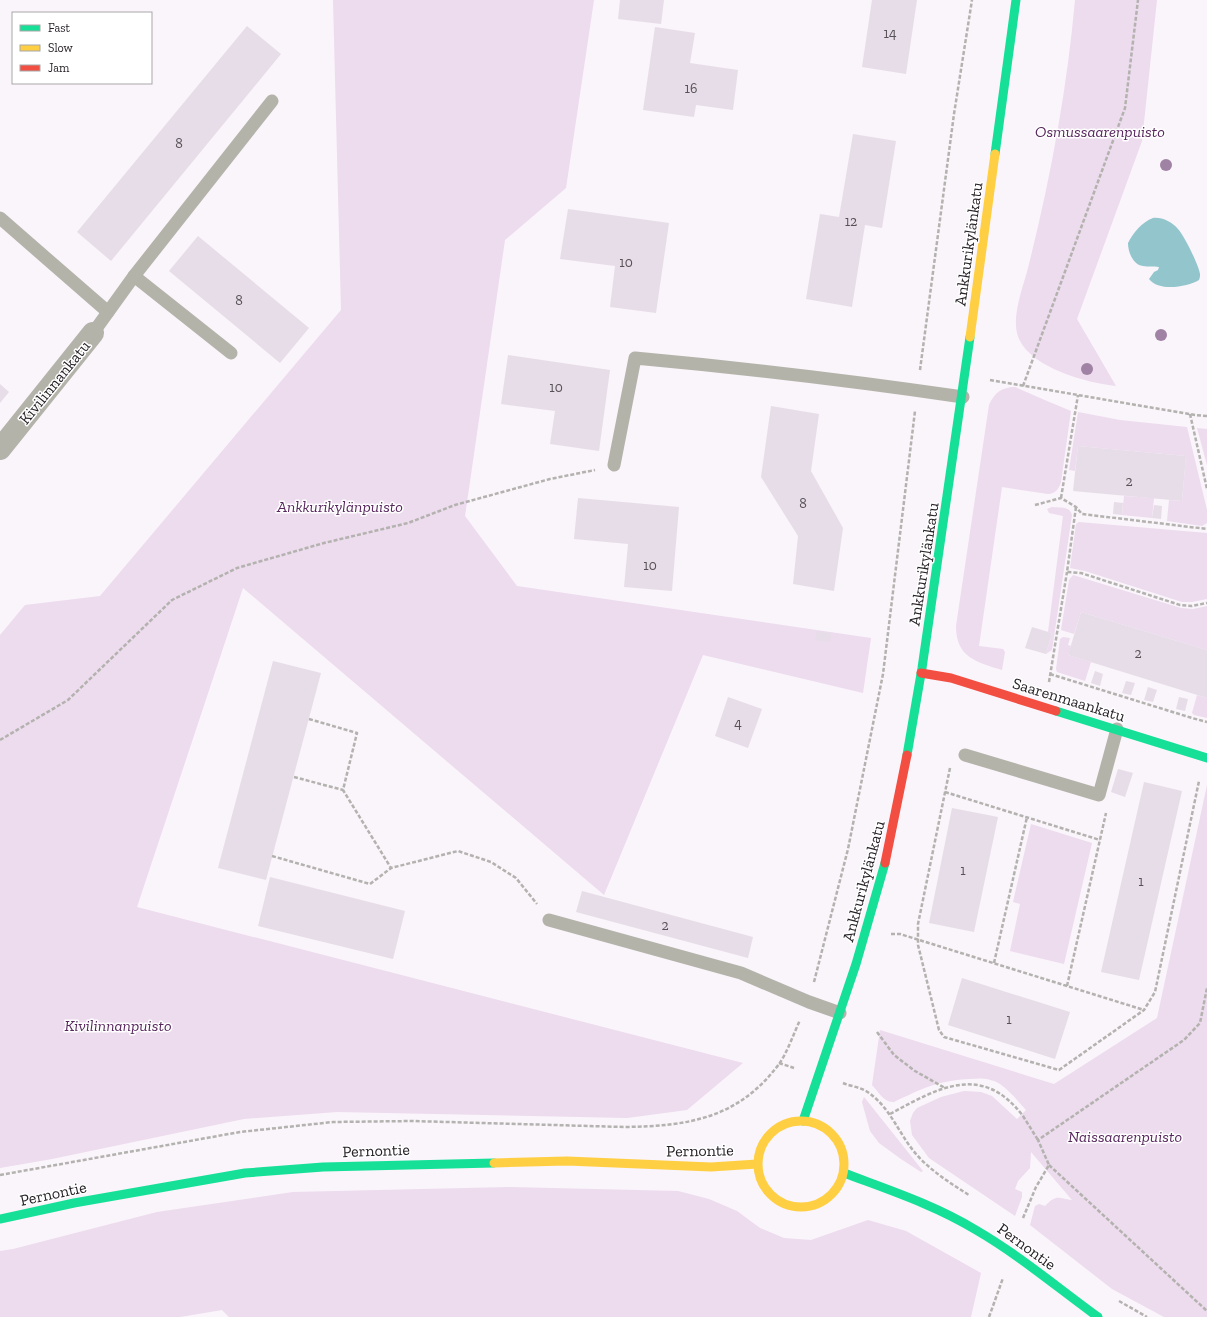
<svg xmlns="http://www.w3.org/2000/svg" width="1207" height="1317" font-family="'Zilla Slab',serif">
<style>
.green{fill:#eddbee}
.water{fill:#92c6cc}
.building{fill:#e7dde8}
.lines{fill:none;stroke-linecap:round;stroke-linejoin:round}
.path{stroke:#b3b2ae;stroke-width:2.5;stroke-dasharray:4 2;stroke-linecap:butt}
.lane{stroke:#b3b3a9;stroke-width:13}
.street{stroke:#b3b3a9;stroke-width:22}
.fast{stroke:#16e098;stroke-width:9}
.slow{stroke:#ffcf43;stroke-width:9}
.jam{stroke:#f24e42;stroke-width:9}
.tree{fill:#a083a4}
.labels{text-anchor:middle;stroke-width:3;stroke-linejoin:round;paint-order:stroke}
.number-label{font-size:14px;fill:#575157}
.park-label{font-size:16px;font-style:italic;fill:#57265d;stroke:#fff}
.street-label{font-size:16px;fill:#272227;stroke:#fff}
</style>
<rect width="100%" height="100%" fill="#faf4fb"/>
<g class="green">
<polygon points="333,0 594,0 566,188 505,240 465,516 517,586 871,638 863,693 703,655 604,895 243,588 137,907 743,1063 687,1110 627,1118 337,1112 244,1119 52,1159 0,1168 0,635 25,605 100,596 341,310"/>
<path d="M1075 0H1157L1142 141 1077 319 1116 386C1087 383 1032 368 1019 339 1010 319 1023 288 1028 268 1050 181 1067 90 1075 0Z"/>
<path d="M1015 387 1047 401 1071 411 1061 482C1059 489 1055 494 1048 494L1002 487 979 646 1003 649 1005 652 1002 670C977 662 956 658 956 626L989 405C994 393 1002 387 1015 387Z"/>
<polygon points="1078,412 1120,420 1187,427 1207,510 1207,523 1202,526 1167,521 1169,500 1182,501 1186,456 1078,446 1075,471 1069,470"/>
<polygon points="1197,428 1207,429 1207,465"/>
<polygon points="1124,496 1154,498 1152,518 1122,515"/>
<path d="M1052 507C1060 508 1070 506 1072 515L1052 650 1046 654 1052 633 1048 632 1063 516 1049 513 1047 509Z"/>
<polygon points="1079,522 1207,533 1207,599 1192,602 1182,602 1085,571 1070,568 1076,524"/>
<polygon points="1073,575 1181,608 1193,609 1207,606 1207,650 1081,612 1074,634 1061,630 1069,580"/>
<polygon points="1063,637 1070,638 1068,645 1071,646 1068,655 1091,662 1085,681 1057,672 1056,669 1060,639"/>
<polygon points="1197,695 1207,698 1207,718 1194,715 1192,713"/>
<path d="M1207 785V1317H1164L1112 1289 1030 1225 1035 1206 1039 1204 1045 1206C1057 1194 1057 1198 1072 1200L1031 1152 1030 1168 1018 1181 1015 1189 1022 1192V1197L1015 1216 929 1158 912 1135 910 1121 913 1113 917 1108 941 1097 964 1091 981 1092 992 1096 1017 1119 1026 1110C1018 1101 1010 1091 1000 1084 990 1078 981 1078 970 1079 939 1080 921 1089 894 1102 884 1103 878 1091 872 1085L880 1030 1054 1084 1157 1018Z"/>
<polygon points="1031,824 1092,843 1064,964 1010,951 1020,904 1013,902"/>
<polygon points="864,1097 923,1171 921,1172 901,1159 879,1143 870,1131 862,1102"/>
<polygon points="509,1187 678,1191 709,1199 737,1211 760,1228 784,1238 811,1240 868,1220 906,1231 981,1273 971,1317 229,1317 222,1310 180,1317 0,1317 0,1251 13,1249 157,1212 293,1192"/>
</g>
<path class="water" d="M1153 218C1162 217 1172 222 1178 229 1184 235 1199 266 1200 274 1200 277 1200 277 1199 280 1187 287 1159 292 1149 279L1154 272 1158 270 1159 267C1153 266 1148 267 1143 266 1133 265 1128 252 1128 243 1133 233 1142 222 1153 218Z"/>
<g class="building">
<polygon points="620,0 664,0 661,24 618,19"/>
<polygon points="872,0 917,0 906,74 862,67"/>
<polygon points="247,26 281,54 111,261 77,232"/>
<polygon points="655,27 695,33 690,63 738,70 733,110 696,105 694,117 643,110"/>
<polygon points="853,134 896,141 882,228 865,225 852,307 806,299 820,214 839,217"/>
<polygon points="568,209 669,223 656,313 610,307 615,266 560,259"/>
<polygon points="198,236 309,328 280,363 169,271"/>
<polygon points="508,355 610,370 599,451 550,444 555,411 501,404"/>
<polygon points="0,384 9,392 0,403"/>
<polygon points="771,406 819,414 811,471 843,528 834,591 793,584 798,536 761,477"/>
<polygon points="1078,446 1186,456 1182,501 1073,491"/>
<polygon points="578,498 679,507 672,591 624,587 628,544 574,539"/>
<polygon points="1114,502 1123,503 1122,515 1113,514"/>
<polygon points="1154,505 1162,506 1161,519 1152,518"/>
<polygon points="1081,612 1207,650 1207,698 1068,655"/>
<polygon points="1032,627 1052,633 1046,654 1025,648"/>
<polygon points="817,631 831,633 830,642 815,640"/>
<polygon points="273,661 321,673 266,880 218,868"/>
<polygon points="1095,671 1103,674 1100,686 1091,683"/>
<polygon points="1126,681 1135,683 1131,695 1122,693"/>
<polygon points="1148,687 1157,690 1153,702 1144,700"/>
<polygon points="728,697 762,709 748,748 715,736"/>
<polygon points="1179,697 1188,699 1185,711 1176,709"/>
<polygon points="1118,769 1133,773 1125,797 1111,792"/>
<polygon points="1144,782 1182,791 1139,980 1101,972"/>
<polygon points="952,808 998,817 974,932 929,923"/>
<polygon points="270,877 405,911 393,959 258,926"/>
<polygon points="582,891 753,937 748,958 576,912"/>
<polygon points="962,978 1070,1012 1055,1059 948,1025"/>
</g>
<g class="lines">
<g class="path">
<polyline points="920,370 954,114 972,0"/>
<polyline points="990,380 1195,415 1207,416"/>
<polyline points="1023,386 1125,108 1138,0"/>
<polyline points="1190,414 1207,489"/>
<polyline points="1061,498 1078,395"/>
<polyline points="1035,505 1061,498 1076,507 1082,514 1207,529"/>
<polyline points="1076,507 1067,572 1081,573 1180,605 1192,606 1207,603"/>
<polyline points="1050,674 1192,718 1207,722"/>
<polyline points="1049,682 1067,572"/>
<polyline points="309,719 357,733 343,790 391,868 458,851 491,862 516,878 537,904"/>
<polyline points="0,740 68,700 172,600 237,568 324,543 408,523 455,505 550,479 595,470"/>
<polyline points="950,768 918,924 918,945 939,1030 944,1037 1059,1070 1144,1010 1155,992 1199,781"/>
<polyline points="294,777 343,790"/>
<polyline points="945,792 1100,840"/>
<polyline points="272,856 370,884 391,868"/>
<polyline points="891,934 900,934 1144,1010"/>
<polyline points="994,963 1027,817"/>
<polyline points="814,982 848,849 883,674 915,411"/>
<polyline points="1067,986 1106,813"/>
<polyline points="877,1032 894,1055 915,1071 945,1088"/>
<polyline points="779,1063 794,1068"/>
<path d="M843 1083C850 1086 859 1087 866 1091 890 1106 898 1133 916 1154 931 1171 950 1183 969 1195"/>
<path d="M890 1114C938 1088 982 1062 1023 1116 1028 1124 1033 1132 1038 1140"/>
<polyline points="1049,1165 1207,1311"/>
<path d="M0 1175 240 1132 333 1122 412 1121 624 1127C688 1126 738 1119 779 1064 787 1053 794 1033 800 1020"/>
<polyline points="1023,1218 1036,1187 1049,1165 1038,1140 1184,1040 1200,1023 1207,988"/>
<polyline points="1119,1301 1147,1317"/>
<polyline points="989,1317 1003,1278"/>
</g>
<g class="lane">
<polyline points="0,218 108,312"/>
<polyline points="134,276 231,353"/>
<polyline points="93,333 134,276 272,101"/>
<path d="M614 465 635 358C744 368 854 381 963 397"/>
<polyline points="965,755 1099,795 1117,729"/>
<polyline points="549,920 741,973 809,1002 840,1013"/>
</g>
<polyline class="street" points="0,449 93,333"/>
<g class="fast">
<polyline points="995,154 1016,0"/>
<polyline points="1056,711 1207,758"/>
<polyline points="907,755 922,668 970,337"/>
<polyline points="803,1121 856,964 885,863"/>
<path d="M844 1173C889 1190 935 1205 976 1230 1019 1255 1058 1288 1098 1317"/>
<polyline points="0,1219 74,1203 245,1173 323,1167 494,1163"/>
</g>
<g class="slow">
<polyline points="970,337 995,154"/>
<circle cx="801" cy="1164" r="43"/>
<polyline points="494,1163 567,1161 711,1167 757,1164"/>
</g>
<g class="jam">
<polyline points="921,673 951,678 1056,711"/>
<polyline points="885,863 907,755"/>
</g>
</g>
<g class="tree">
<circle cx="1166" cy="165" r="6"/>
<circle cx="1161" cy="335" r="6"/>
<circle cx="1087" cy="369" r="6"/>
</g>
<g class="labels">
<g class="number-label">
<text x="890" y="38">14</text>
<text x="691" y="93">16</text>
<text x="179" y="148">8</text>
<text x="851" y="226">12</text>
<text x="626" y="267">10</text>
<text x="239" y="305">8</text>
<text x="556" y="392">10</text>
<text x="1129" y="486">2</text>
<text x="803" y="508">8</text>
<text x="650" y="570">10</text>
<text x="1138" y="658">2</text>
<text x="738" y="728">4</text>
<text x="963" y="875">1</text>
<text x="1141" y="886">1</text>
<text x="665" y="930">2</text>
<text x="1009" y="1024">1</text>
</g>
<g class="park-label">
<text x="1100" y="137">Osmussaarenpuisto</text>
<text x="340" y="512">Ankkurikylänpuisto</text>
<text x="118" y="1031">Kivilinnanpuisto</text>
<text x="1125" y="1142">Naissaarenpuisto</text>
</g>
<g class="street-label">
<text transform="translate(968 244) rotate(-82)" y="6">Ankkurikylänkatu</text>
<text transform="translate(54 382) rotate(-51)" y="6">Kivilinnankatu</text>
<text transform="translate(923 564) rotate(-81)" y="6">Ankkurikylänkatu</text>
<text transform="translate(1069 699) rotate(17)" y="6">Saarenmaankatu</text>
<text transform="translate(863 881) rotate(-75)" y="6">Ankkurikylänkatu</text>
<text transform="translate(376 1150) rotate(-2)" y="6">Pernontie</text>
<text transform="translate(700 1150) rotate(-1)" y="6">Pernontie</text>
<text transform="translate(53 1193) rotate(-12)" y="6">Pernontie</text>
<text transform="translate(1027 1246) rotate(36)" y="6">Pernontie</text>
</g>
</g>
<rect x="12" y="12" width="140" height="72" fill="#ffffff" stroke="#a9a7a9"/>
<rect x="20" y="25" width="20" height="6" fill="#16e098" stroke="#a9a7a9"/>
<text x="48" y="32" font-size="12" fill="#272227">Fast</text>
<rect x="20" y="45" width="20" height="6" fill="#ffcf43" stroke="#a9a7a9"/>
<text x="48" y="52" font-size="12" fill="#272227">Slow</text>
<rect x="20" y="65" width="20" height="6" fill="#f24e42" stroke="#a9a7a9"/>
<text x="48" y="72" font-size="12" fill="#272227">Jam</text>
</svg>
